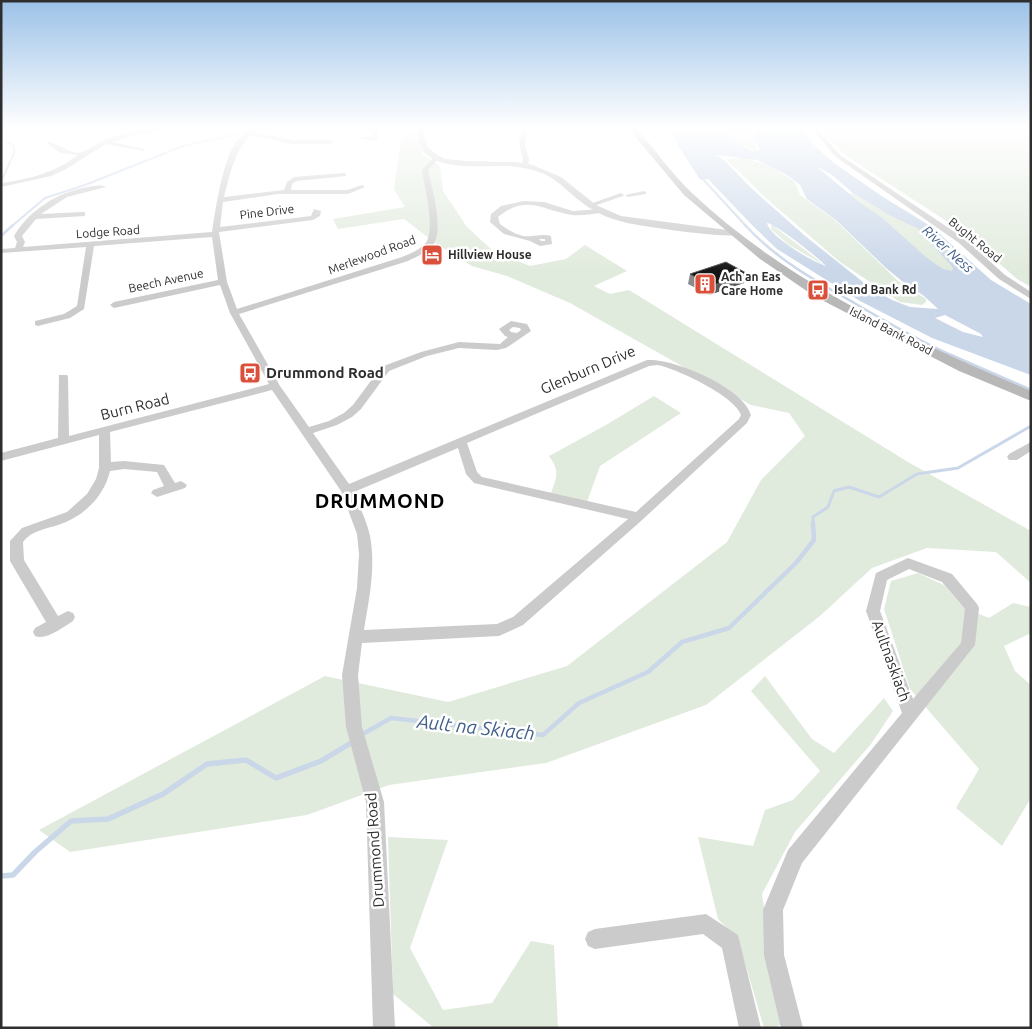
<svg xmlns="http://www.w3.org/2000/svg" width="1032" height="1029" font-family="Ubuntu,sans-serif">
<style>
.green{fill:#e1ebdd}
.water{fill:#cad7e9;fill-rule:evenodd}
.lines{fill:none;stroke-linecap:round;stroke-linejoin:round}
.stream-far4{stroke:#cad7e9;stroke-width:2}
.stream-far3{stroke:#cad7e9;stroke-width:2.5}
.stream-far2{stroke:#cad7e9;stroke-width:3}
.stream-far1{stroke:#cad7e9;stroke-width:4.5}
.stream{stroke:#cad7e9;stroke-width:5.5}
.minor{fill:#cbcbcb;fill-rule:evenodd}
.tertiary{fill:#cbcbcb;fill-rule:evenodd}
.secondary{fill:#b8b8b8;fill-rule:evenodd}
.wall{fill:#8a8a8a}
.shaded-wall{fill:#5b5b5b}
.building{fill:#151515;stroke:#5b5b5b}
.labels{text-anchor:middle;stroke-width:5;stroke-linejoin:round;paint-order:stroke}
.far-street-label{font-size:12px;fill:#2e2e2e;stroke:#fff}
.far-poi-label{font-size:12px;font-weight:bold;fill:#2e2e2e;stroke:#fff;text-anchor:start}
.far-water-label{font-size:14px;font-style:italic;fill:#415f8b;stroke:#fff}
.street-label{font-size:15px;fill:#2e2e2e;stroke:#fff}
.poi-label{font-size:15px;font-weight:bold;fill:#2e2e2e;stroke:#fff;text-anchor:start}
.near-water-label{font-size:19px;font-style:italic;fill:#415f8b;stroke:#fff}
.district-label{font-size:20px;font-weight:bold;letter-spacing:1px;fill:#000;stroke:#fff}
</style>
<rect width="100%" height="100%" fill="#fff"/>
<g class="green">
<polygon points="717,127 761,127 752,131 755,135 754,143 758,149 754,151 729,137"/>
<polygon points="818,127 1031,127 1031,287 1017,279 965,233 846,156"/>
<polygon points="416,132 423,155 440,166 443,191 467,227 493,251 530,266 566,259 585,245 627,271 594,286 610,294 629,290 908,462 1031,531 1031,583 996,552 927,548 872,568 820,616 706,705 546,763 389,785 307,815 70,852 39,830 325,676 448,702 567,666 727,542 761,480 805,436 789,413 751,405 570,303 507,276 472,266 438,245 404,219 338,229 333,219 405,207 394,189 401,141 407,134"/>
<polygon points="745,158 770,166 795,182 800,195 835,220 898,281 926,299 926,302 922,305 900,302 840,262 768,200 726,159"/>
<polygon points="849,193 853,193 893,216 912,224 924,233 930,242 957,270 950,273 934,266"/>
<polygon points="771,224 818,260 824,265 789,245 771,229"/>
<path d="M654 396 681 413 600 466 587 502 551 493C557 477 560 471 549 456L606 425Z"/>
<polygon points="918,573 944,585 964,608 989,618 1013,603 1031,607 1031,633 1004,646 1015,671 1031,685 1031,798 1002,846 956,808 979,769 910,689 884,609 891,581"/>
<polygon points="765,676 812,739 834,753 884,698 893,711 871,744 795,832 762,894 782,1024 773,1028 764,1028 738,939 718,919 698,837 753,846 765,810 793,800 820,771 751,691"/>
<polygon points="388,837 448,840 410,948 443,1010 492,1003 531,941 554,945 558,1028 434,1028 393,994"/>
</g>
<path class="water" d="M670 127H713L752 151 760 150 754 139 756 134 753 131 763 127 766 129 769 128 768 127H799L815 146 834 163 883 197 932 227 991 280 1031 304V375L932 338 860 301 777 249 753 226 708 179 701 180 699 178 677 144ZM716 155 757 160 787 175 800 185 807 199 836 220 886 268 903 282 924 296 938 309 910 307 892 300 868 286 804 235 750 187 723 159ZM816 166 832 175 853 193 893 217 917 228 949 263 953 268 952 271 943 269 927 258 881 217 858 201ZM767 223C776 224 819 258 826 266 813 262 770 237 767 223ZM945 315 981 334 983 337 963 332 935 318Z"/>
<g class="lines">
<g class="stream-far4">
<polyline points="256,130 281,127"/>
<polyline points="700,176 746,226"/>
<polyline points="1,182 14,153 14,146 6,141"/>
<polyline points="12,226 45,198 85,185 183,146 246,132"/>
</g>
<g class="stream-far3">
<path d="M745 225C777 260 816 281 856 304 888 323 920 341 953 356"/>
<polyline points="1,236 13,225"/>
</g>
<g class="stream-far2">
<polyline points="951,355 1031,390"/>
<polyline points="813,524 813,517 828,507 834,491 849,487 879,497 917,474 958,468 1031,426"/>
</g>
<g class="stream-far1">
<polyline points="361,735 391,718 543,735 579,703 648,672 682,642 729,628 796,563 814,540 813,523"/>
<polyline points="349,744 353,741"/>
</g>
<polyline class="stream" points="1,876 13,875 35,852 71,821 108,819 163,794 207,764 246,760 276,778 321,761 351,743"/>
<g class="minor">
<path d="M169 127H184L139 134 112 142 144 149V151L106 144 66 169 51 176 1 187V183C30 179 54 173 78 155L61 153 47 144V142C58 141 69 156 83 152 90 149 97 143 104 140 124 132 147 129 169 127Z"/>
<path d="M253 127H259L254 132 292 140H330L333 142 330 144H292L251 135C234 151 230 175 224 197L284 190 287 182 294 177 344 173 346 174V176L296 181 292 184 291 190H347L362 185 365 187 348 194H278L223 202 220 227 311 216 314 209 321 211 320 216 313 220 219 232 227 282 237 309 402 257C409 254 417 251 423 246 438 235 424 186 422 170L434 157 439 158 428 170C432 189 445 230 432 247 427 253 415 257 408 261L239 314 280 386 309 427 329 421 344 413 353 405 381 367 421 352 459 342 500 344 508 337 505 336 499 329 511 321 527 324 531 331 506 348 497 350 459 348 427 356 389 371 361 409 352 417 337 425 313 433 349 484 647 360C674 358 744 388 751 415L747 423 641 521 523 625 499 636 362 643 358 675 362 727 384 802 395 1028H373L366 802 346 727 342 675 357 588 359 554 357 534 341 491 272 390 110 432 111 462 124 461 164 465 175 483 181 481 187 485 185 488 157 497 151 493 153 490 164 486 157 472 124 469 110 471C104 497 83 517 58 525 45 529 31 531 23 542L24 560 58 616 68 611 73 613 75 617 73 621C63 627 46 641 35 636L33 632 35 628 46 622 10 561V541L22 528 67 512 87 494 96 479 99 468V435L1 461V453L58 438 59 375H67L68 377 69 436 269 384 230 313 220 285 114 308 110 305 114 302 218 280 212 237 94 246 84 309 70 318 38 326 35 325V321L64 314 77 306 86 247 1 253V249L15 248 17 242 14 236C29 210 58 192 88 187 94 186 101 184 106 187L67 197 41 214 82 212H85V216L36 219 22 236 25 242 23 247 212 232C216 207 222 163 236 142 241 136 248 132 253 127ZM513 327 520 328 521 330 517 333 511 332 509 330ZM658 365C677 369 735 396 741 415L739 419 636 512 482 477 477 472 467 443 649 366ZM458 448 466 474 474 483 628 519 513 617 497 624 364 630C369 599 376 568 370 536 367 521 359 506 354 492Z"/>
<polygon points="369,127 375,127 379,131 377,141 358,138 372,136 373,131"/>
<polygon points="522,127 528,127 525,144 529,159 528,165 525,167 522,165 523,159 519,144"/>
<polygon points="810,127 816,127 840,155 965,239 1005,275 1031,292 1031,299 999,279 959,243 836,157"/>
<polygon points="644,191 646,192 646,194 628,197 625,195"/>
<polygon points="621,193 624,195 623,196 591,207 587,205"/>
<path d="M524 201 544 202 573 211 600 209 604 211 600 213C591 214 581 216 572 215 543 211 527 193 498 217L500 224C508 230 520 238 531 236 538 236 542 234 551 236L552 244 540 246 530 241 504 234 490 222 491 214 501 206ZM539 239H545V241H541Z"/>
<polygon points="1031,442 1031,451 1017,460 1009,460 1007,457 1009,454"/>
<path d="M908 558 952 574 977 604 979 608 975 645 802 863 783 910 784 955 803 1028H781L764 955 763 910 788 850 902 713 866 611 876 573ZM909 569 942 582 965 609 961 643 913 699 880 611 887 580Z"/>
<polygon points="706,914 738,935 761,1028 739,1028 722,948 703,934 595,949 588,946 585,939 588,932 595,929"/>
</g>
<path class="tertiary" d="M418 127H424V135L428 147 436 154 445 159 466 161 516 162 530 164 561 177 596 205 621 216 735 231 740 234C732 240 642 226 627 223 616 220 605 217 595 211 575 201 563 182 542 173 530 169 518 166 505 166 476 165 412 175 418 127Z"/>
<path class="secondary" d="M627 127H635C654 148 671 173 692 193 786 282 913 341 1031 391V401L959 371 814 296 760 259 684 195Z"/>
</g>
<polygon class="wall" points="746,273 744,283 709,295 688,284 690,274"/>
<polygon class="shaded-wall" points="746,273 744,283 709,295 711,286"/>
<polygon class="building" points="726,262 746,273 711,286 690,274"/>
<linearGradient id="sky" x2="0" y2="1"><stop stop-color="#9cc2e8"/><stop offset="0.47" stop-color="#fff"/><stop offset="1" stop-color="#fff" stop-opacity="0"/></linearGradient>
<rect width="1032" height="271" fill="url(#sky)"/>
<defs>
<g id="hotel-square" transform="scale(1.125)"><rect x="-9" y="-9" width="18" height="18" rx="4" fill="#db503b" stroke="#fff"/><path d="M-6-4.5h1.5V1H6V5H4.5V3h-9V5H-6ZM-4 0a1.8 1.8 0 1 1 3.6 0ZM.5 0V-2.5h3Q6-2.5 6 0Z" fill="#fff"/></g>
<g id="building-square" transform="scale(1.125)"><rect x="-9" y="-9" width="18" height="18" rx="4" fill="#db503b" stroke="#fff"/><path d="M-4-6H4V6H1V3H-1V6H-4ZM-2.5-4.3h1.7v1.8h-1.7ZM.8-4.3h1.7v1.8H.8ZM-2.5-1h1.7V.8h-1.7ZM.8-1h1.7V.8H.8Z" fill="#fff"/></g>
<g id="bus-square" transform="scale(1.125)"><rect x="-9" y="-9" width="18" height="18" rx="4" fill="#db503b" stroke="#fff"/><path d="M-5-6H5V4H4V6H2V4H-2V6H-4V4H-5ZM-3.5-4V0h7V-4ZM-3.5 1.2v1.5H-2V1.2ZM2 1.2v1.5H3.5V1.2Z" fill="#fff"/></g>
</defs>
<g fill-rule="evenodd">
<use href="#hotel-square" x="432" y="255"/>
<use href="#building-square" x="705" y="284"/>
<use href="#bus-square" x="818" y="290"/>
<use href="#bus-square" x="250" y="373"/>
</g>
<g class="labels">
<g class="far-street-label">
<text transform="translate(267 212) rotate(-7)" y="4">Pine Drive</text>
<text transform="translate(108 232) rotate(-4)" y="4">Lodge Road</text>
<text transform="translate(975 240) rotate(39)" y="4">Bught Road</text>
<text transform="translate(372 255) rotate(-20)" y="4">Merlewood Road</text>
<text transform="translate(166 281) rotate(-12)" y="4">Beech Avenue</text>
<text transform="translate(891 331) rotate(27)" y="4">Island Bank Road</text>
</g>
<g class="far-poi-label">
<text x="448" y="259">Hillview House</text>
<text x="721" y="281">Ach an Eas<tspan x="721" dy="14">Care Home</tspan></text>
<text x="834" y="294">Island Bank Rd</text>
</g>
<g class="far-water-label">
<text transform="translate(948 249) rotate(42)" y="5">River Ness</text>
</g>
<g class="street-label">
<text transform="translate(588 370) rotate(-23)" y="5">Glenburn Drive</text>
<text transform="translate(135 407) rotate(-14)" y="5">Burn Road</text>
<text transform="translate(891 661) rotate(70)" y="5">Aultnaskiach</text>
<text transform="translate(375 850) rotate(-94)" y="5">Drummond Road</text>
</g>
<g class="poi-label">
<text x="266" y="378">Drummond Road</text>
</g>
<g class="near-water-label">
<text transform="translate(476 727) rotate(6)" y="7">Ault na Skiach</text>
</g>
<g class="district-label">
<text x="380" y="508">DRUMMOND</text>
</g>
</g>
<rect width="1032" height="1029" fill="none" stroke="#2e2e2e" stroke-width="5"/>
</svg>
